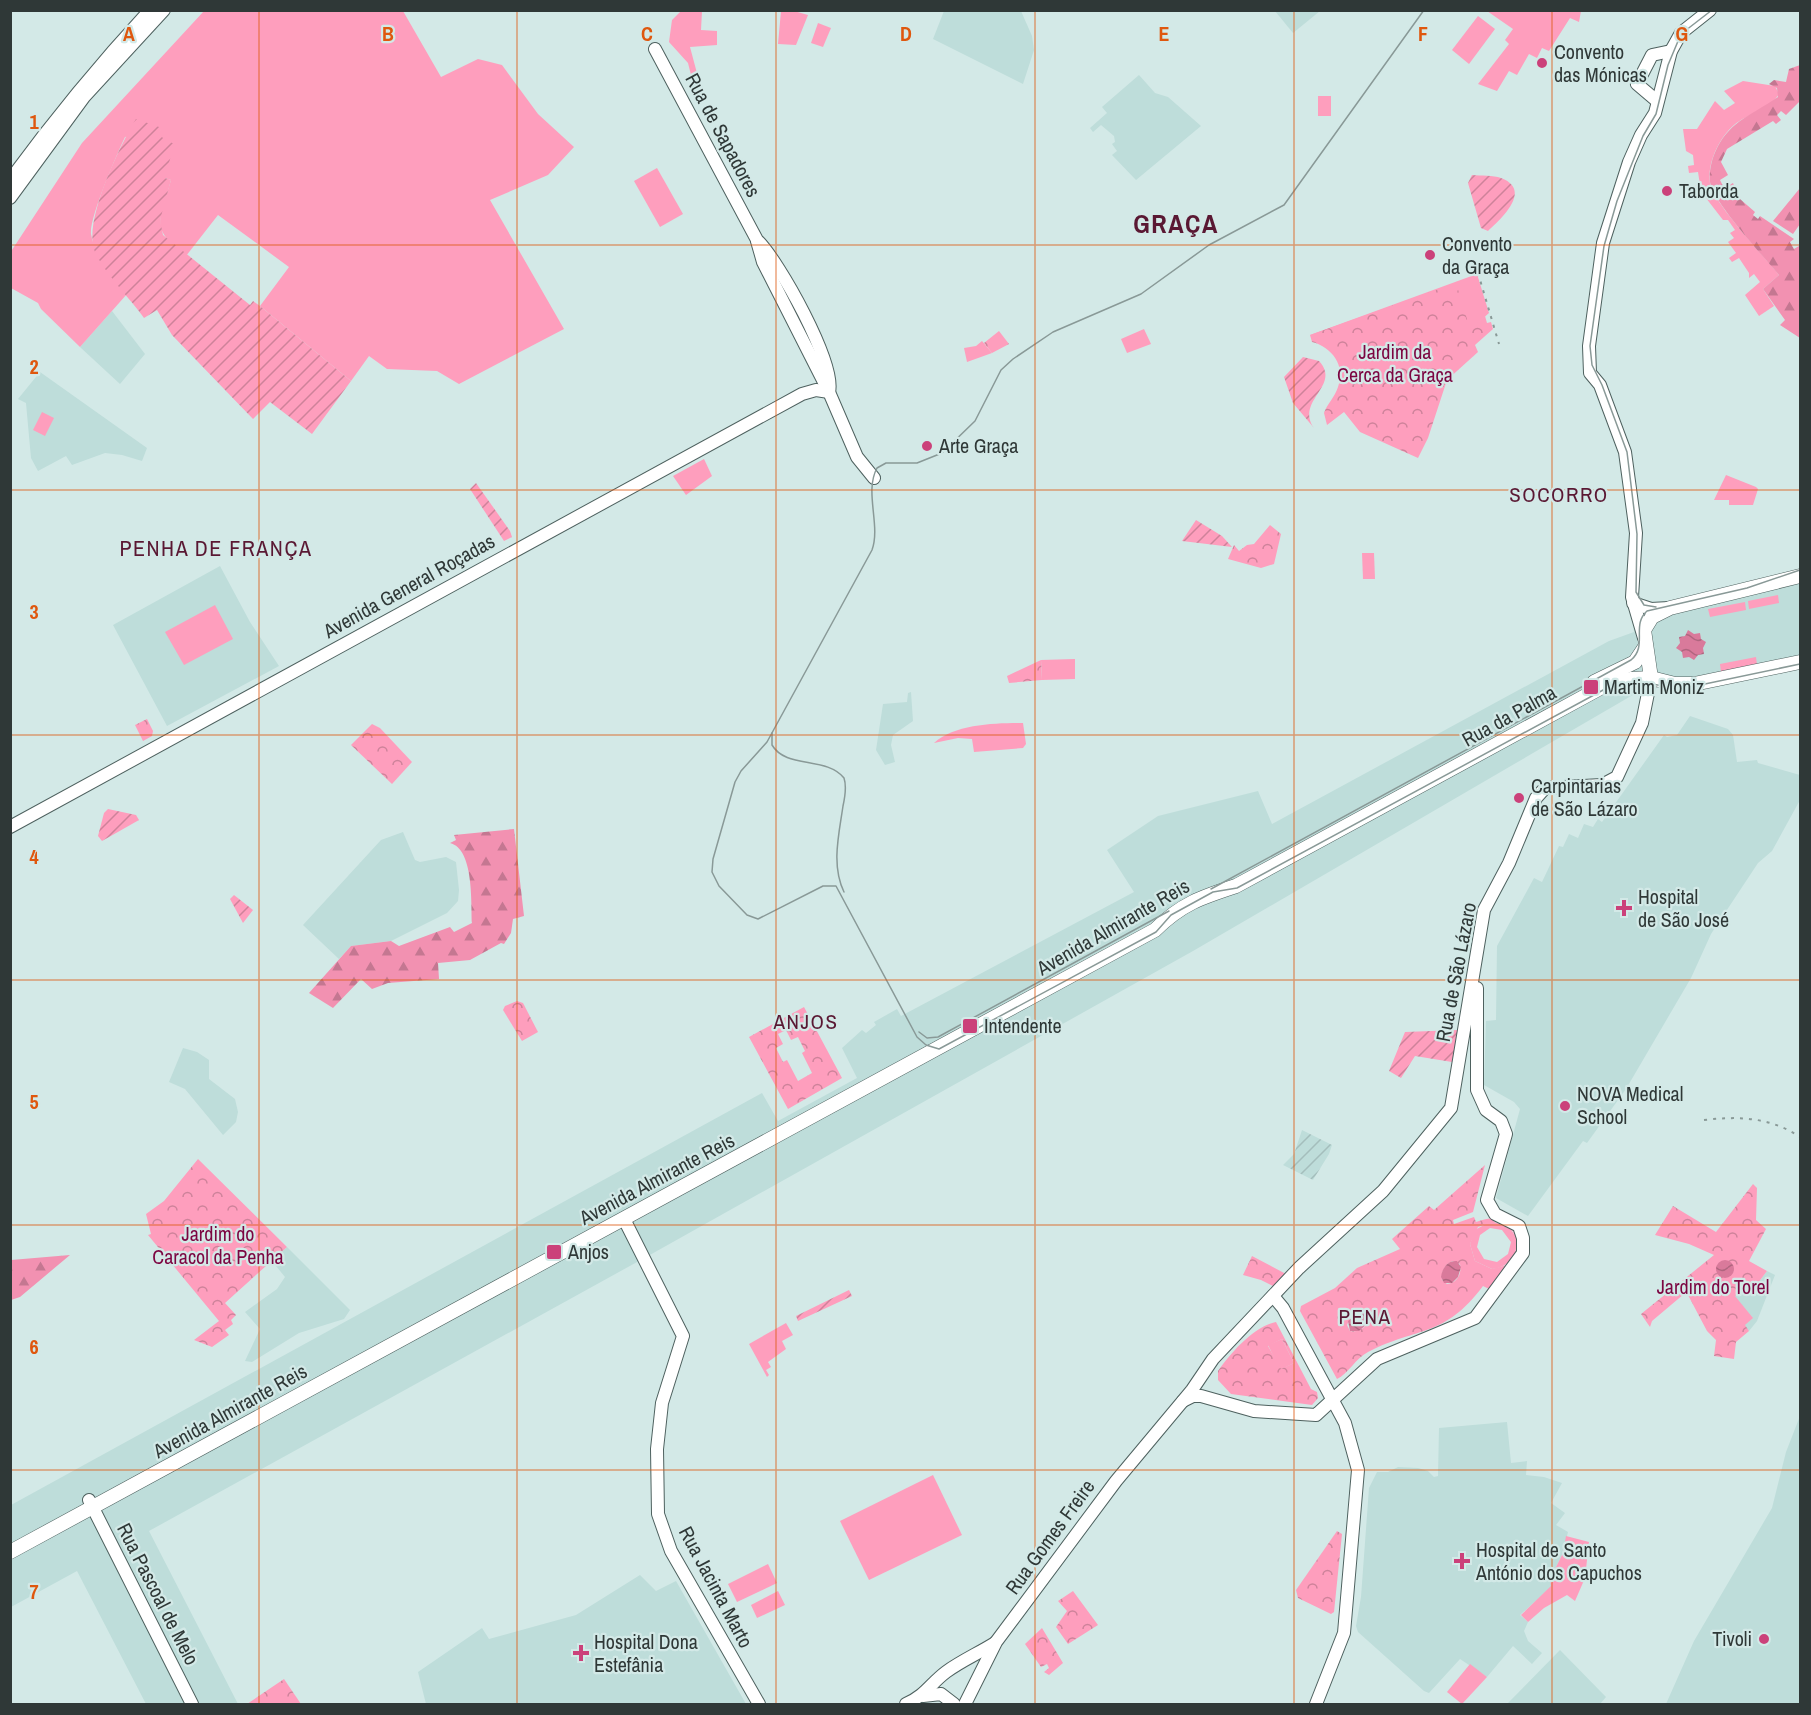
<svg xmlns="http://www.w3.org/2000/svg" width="1811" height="1715" font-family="'Archivo Narrow',sans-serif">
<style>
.built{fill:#beddda}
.industrial{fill:url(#industrial-furrows)}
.grass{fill:#fe9ebd;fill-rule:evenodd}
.forest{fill:url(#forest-firs)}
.park{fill:url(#park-crowns);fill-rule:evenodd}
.garden{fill:url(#garden-furrows)}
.water{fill:url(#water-waves)}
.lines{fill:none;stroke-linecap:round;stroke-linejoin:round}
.secondary-casing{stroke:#4e615f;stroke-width:14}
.primary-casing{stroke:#4e615f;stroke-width:15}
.secondary{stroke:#fff;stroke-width:12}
.primary{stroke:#fff;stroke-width:14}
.tram{stroke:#899997;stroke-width:1.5}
.rail{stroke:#899997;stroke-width:2;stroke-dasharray:3 6;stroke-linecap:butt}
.grid{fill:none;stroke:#df570e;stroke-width:1.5;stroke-opacity:0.55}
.poi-dot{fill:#cb417a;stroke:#d3e9e7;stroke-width:2}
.labels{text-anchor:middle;stroke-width:4.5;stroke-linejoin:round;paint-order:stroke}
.poi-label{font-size:20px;fill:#2f3837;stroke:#d3e9e7;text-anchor:start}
.street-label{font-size:20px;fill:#2f3837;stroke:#d3e9e7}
.park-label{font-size:20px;fill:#7c0541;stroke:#d3e9e7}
.neighbourhood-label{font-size:21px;letter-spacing:1.5px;fill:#5a1833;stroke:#d3e9e7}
.quarter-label{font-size:22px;letter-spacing:1.5px;fill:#5a1833;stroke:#d3e9e7}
.district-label{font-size:26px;font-weight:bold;letter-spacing:1.5px;fill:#5a1833;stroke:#d3e9e7}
.grid-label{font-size:20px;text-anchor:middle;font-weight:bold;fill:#df570e;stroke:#d3e9e7;stroke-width:4.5;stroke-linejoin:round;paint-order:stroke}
</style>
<defs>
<pattern id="industrial-furrows" width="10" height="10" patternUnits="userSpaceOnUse" patternTransform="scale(1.5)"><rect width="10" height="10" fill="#beddda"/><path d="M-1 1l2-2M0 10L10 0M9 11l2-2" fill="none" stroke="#a4bebc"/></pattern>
<pattern id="forest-firs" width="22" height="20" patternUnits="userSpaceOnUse" patternTransform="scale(1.5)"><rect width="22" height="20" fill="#f291b1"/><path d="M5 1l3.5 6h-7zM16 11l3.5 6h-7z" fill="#c47791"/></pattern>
<pattern id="park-crowns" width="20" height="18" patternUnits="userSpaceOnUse" patternTransform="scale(1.5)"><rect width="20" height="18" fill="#fe9ebd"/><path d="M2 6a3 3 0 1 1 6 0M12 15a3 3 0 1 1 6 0" fill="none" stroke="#ce829a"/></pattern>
<pattern id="garden-furrows" width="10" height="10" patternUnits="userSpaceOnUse" patternTransform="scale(1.5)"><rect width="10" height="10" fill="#fe9ebd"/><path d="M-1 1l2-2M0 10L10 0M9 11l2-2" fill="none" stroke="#ce829a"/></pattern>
<pattern id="water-waves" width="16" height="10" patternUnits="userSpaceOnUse" patternTransform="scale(1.5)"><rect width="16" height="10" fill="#d97a9b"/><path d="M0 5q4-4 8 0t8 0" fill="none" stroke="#b0657f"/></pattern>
</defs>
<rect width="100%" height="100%" fill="#d3e9e7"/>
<g class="built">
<polygon points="944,11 1021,11 1032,36 1034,50 1023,84 933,39"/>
<polygon points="1275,11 1320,11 1293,33"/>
<polygon points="1139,75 1155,93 1168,97 1201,126 1136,180 1112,155 1117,151 1112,144 1115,142 1114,136 1101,125 1093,132 1090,128 1107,113 1102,107"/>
<polygon points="112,311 145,354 120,384 80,347"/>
<polygon points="40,372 147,448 142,461 122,455 105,453 72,465 66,456 38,471 31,458 26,403 18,399"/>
<polygon points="220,566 250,622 279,666 167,726 113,625"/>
<polygon points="1800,568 1800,664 1650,685 1193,951 648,1256 149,1531 238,1704 146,1704 77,1571 11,1607 11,1505 762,1093 778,1121 857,1078 842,1048 862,1030 866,1033 876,1025 874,1022 897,1009 901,1016 1134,892 1107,850 1158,816 1258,791 1272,824 1609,641 1634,632 1632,607 1756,590"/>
<polygon points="911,692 913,721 893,735 891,745 895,762 885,765 876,750 883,704 907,702 908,693"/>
<polygon points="1690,716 1728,729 1733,735 1737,762 1757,760 1758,763 1800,775 1800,800 1772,851 1758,863 1711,934 1691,978 1626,1089 1587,1143 1583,1141 1528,1216 1496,1198 1520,1109 1514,1102 1484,1085 1486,1021 1496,1020 1497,946 1534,878 1542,882 1559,846 1563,847 1569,834 1578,838 1584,824 1593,827 1598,819 1602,822 1664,735 1667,737 1677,735"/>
<polygon points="403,832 415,860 420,862 446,857 456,862 459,890 458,901 447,913 391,941 351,946 339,959 303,925 381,840"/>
<polygon points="183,1048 197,1052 209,1060 209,1079 235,1099 238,1112 236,1122 223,1135 185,1089 169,1082"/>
<polygon points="287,1247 350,1310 344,1319 299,1333 252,1362 245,1361 260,1329 245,1312 277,1289 285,1277 272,1261"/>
<polygon points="1767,1271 1775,1275 1757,1321 1749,1331 1711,1286 1745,1277 1755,1287"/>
<polygon points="1800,1416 1800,1704 1666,1704 1694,1641 1772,1508 1786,1452"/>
<polygon points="1507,1422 1511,1463 1527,1461 1526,1475 1544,1477 1562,1483 1551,1503 1565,1513 1556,1525 1568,1532 1563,1553 1550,1579 1552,1586 1520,1615 1528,1622 1524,1631 1528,1641 1542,1653 1532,1664 1513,1646 1487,1677 1460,1659 1429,1693 1424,1691 1358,1632 1356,1626 1361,1597 1369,1488 1377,1472 1388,1472 1398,1467 1418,1468 1428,1471 1434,1477 1438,1476 1439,1428"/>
<polygon points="640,1575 656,1591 676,1581 746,1704 426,1704 418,1672 482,1628 489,1639 576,1615"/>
<polygon points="1560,1650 1606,1697 1600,1704 1507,1704"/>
</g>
<polygon class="industrial" points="1302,1130 1332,1145 1329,1154 1313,1180 1283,1165 1294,1154"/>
<g class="grass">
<path d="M204 11H403L441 77 478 59 502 65 538 114 574 147 548 175 490 200 564 329 459 384 437 371 387 369 369 356 351 381 260 306 289 267 218 215 186 256C149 227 159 222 171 180L165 178 157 135 161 129 125 137C117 154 89 218 91 234 95 258 113 276 127 294L80 347 41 309 38 303 11 288 10 253 82 143Z"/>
<polygon points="681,11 702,11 701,30 717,31 717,45 690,47 698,77 692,79 688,63 669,42 672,20"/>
<polygon points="781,11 794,11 808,15 796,45 778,44"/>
<polygon points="1487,11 1581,11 1579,22 1570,18 1549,51 1542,48 1537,58 1529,54 1517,75 1509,71 1497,91 1478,84 1509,44 1505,40 1513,29"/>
<polygon points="1478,16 1495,29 1469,64 1452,50"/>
<polygon points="818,23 831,28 823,47 811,43"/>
<path d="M1743 81 1775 86 1779 94C1770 109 1747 114 1734 125 1719 138 1707 163 1710 183 1714 204 1764 256 1779 275L1763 289 1774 306 1759 316 1745 295 1760 282 1754 274 1749 278V273L1739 258 1732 262 1729 258 1736 253 1728 242 1734 238 1730 233 1735 230 1728 220H1723L1699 189 1688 196 1687 187 1700 185 1698 172 1689 173 1688 166 1694 165 1693 155 1686 151 1683 129H1697L1715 101 1724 110 1735 103 1724 91Z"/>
<rect x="1318" y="96" width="13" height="20"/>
<polygon points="657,168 683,214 660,227 634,181"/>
<polygon points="1477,274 1489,313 1470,330 1310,335"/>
<polygon points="1144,329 1151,344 1127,353 1121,339"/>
<polygon points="982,341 992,353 967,362 964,348 976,346"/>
<polygon points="42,412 54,418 45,436 33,430"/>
<polygon points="704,459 712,476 686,495 673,476"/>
<polygon points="1726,475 1756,487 1758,489 1753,505 1729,505 1729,500 1714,500"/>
<polygon points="1362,553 1374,553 1375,579 1363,579"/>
<polygon points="1778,595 1779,603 1749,609 1748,601"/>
<polygon points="1745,602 1746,610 1710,617 1708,609"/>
<polygon points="215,605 233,639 184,665 165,632"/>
<polygon points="1756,657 1757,665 1721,672 1720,664"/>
<polygon points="1075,659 1075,679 1042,680 1041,660"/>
<path d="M1023 723 1026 744 1023 748 974 752 972 739 958 738 934 743C955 724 995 723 1023 723Z"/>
<path d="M1491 1221 1509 1227C1524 1244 1515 1267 1492 1269L1475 1261 1470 1244 1475 1230ZM1490 1228 1502 1230 1511 1242 1508 1254 1497 1262 1484 1259 1477 1247 1480 1235Z"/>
<polygon points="786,1323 793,1335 782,1341 786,1349 768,1362 771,1367 766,1370 769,1375 767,1377 749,1344"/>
<polygon points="1282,1339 1294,1363 1280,1370 1268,1345"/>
<polygon points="933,1475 962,1535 869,1580 840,1521"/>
<polygon points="1566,1536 1589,1542 1585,1578 1575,1601 1567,1595 1544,1608 1528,1622 1521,1615 1551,1586 1550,1579 1563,1553"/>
<polygon points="768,1564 777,1583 737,1602 728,1584"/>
<polygon points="778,1591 785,1605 757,1618 751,1605"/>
<polygon points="1470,1664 1487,1677 1462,1704 1447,1692"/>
</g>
<g class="forest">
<path d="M1800 65V101L1786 115 1781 111 1777 115 1781 120 1776 124 1773 121 1727 149 1721 162 1728 175 1720 180 1724 188 1733 183 1740 199 1755 212 1753 215 1758 219 1760 216 1794 239 1790 242 1794 249 1799 246 1800 338 1780 325 1785 320 1763 289 1779 275C1764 257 1713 202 1710 182 1708 162 1719 138 1735 125 1748 114 1764 107 1778 97L1777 88 1769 84 1774 80 1786 82 1789 69Z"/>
<polygon points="1800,188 1800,224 1793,234 1773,221"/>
<path d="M514 829 524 916 513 919 511 933 504 944 501 943 470 960 438 963 439 979 388 983 372 989 361 979 333 1008 309 993 351 946 391 941 399 946 450 927 454 932 472 923C471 902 474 849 450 843L456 840 454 835Z"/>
<polygon points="70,1255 20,1297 11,1300 11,1260"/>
</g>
<g class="park">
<path d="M1456 283 1470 329 1485 316 1487 323 1491 322 1493 329 1475 345 1478 352 1447 380 1428 438 1418 458 1360 432 1344 412 1327 425 1324 413C1327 404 1335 397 1338 387 1346 366 1332 347 1312 342L1310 335Z"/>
<polygon points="999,331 1009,344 992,353 984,343"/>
<polygon points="1270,525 1281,534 1274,564 1261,568 1228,559 1234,545 1239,551 1247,545 1254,544"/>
<polygon points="1041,660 1042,680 1009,683 1007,676"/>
<polygon points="147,719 153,731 152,736 143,741 135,725"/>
<polygon points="372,724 380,728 412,762 392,784 351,745"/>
<polygon points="517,1001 523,1003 538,1032 522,1041 503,1010 505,1006"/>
<path d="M804 1007 842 1078 788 1109 749 1037ZM786 1030 791 1040 798 1037 805 1051 802 1053 812 1073 798 1081 787 1060 783 1062 776 1048 783 1044 778 1034Z"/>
<polygon points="198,1159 287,1247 225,1303 236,1315 231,1320 233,1324 225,1330 229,1335 212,1347 194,1340 219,1321 148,1235 151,1234 146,1214 164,1201"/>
<path d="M1485 1165 1473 1212 1453 1220 1454 1224 1474 1217 1476 1222C1494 1215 1508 1217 1519 1233L1520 1254 1489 1289 1483 1286C1444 1338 1419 1326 1368 1352 1356 1358 1348 1374 1337 1379L1300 1311 1301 1306 1335 1288 1357 1268 1400 1249 1392 1239 1429 1206 1434 1210ZM1496 1221 1513 1231 1517 1249 1507 1265 1492 1269 1475 1261 1470 1244 1478 1227ZM1453 1261 1460 1264C1462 1274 1457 1283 1447 1284L1442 1280C1441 1271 1445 1264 1453 1261ZM1364 1311 1369 1316C1369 1326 1360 1333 1350 1331L1347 1325 1351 1316Z"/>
<polygon points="1753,1184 1757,1188 1756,1220 1766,1229 1749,1261 1767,1271 1755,1287 1751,1284 1735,1296 1753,1318 1745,1325 1749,1331 1736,1342 1734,1359 1714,1356 1716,1340 1707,1331 1688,1295 1684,1294 1652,1321 1650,1327 1641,1314 1714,1255 1689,1244 1655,1235 1673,1206 1716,1232"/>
<polygon points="1252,1256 1286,1274 1275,1287 1261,1280 1243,1275"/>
<path d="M1276 1322 1311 1389 1317 1392 1318 1398 1312 1405 1231 1394 1218 1380V1371C1231 1353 1253 1327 1276 1322ZM1282 1339 1294 1363 1281 1369 1268 1346Z"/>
<polygon points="1337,1531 1342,1534 1334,1612 1331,1614 1298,1598 1296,1590"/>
<polygon points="1073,1591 1098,1625 1068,1644 1056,1627 1067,1611 1058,1601"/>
<polygon points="1042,1628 1063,1663 1049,1675 1044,1672 1049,1668 1047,1664 1041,1667 1025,1644"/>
<polygon points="284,1679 301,1704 247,1704"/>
</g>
<g class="garden">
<path d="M136 119 162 128 158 135 174 144 165 178 171 180 160 220 163 235 250 305 253 301 260 306 351 381 312 434 270 402 253 419 172 335 157 310 144 318C130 298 105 274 95 252 82 223 120 145 136 119Z"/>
<path d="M1472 175C1481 176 1493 175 1501 178 1533 190 1501 219 1488 231L1481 228 1468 183Z"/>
<path d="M1303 357 1319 361C1342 386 1295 400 1314 428L1293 403 1284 377Z"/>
<polygon points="476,483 510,531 512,537 504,541 470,489"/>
<polygon points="1196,520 1222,536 1232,547 1182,541"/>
<polygon points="108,809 136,815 139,820 102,841 98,836 104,813"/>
<polygon points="234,895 253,910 243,923 230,899"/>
<polygon points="1458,1030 1452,1062 1415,1056 1401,1078 1389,1071 1405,1032"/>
<polygon points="849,1290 852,1296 798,1321 796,1316"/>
</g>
<g class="water">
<polygon points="1688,630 1694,634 1700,633 1701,639 1706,642 1703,648 1704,654 1698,655 1694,660 1689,657 1683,658 1682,652 1676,648 1680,643 1679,637 1685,636"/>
<circle cx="1725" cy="1269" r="9"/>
<path d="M1457 1261 1461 1267 1458 1277 1452 1283H1444L1441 1277C1442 1268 1448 1260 1457 1261Z"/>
<polygon points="1360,1311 1369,1315 1368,1323 1359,1331 1350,1331 1348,1321"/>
</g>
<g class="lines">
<g class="secondary-casing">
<g id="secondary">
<path d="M655 49 757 240C779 261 836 364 829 392"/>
<polyline points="1657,101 1637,84 1652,55 1671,51"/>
<path d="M10 180C54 120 100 64 150 10"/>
<polyline points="10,198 84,97 164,10"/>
<polyline points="757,241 763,262 829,392 857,457 874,478"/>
<polyline points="1633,603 1651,609 1669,608"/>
<polyline points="1644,638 1632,597 1636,533 1625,452 1600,385 1590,373 1589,346 1603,243 1629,162 1641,135 1655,113 1671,51 1681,33 1710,10"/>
<polyline points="10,827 802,394 816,390 829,392"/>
<polyline points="624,1219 683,1336 662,1403 657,1449 658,1514 671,1551 759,1704"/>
<polyline points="1273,1296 1283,1308 1345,1423 1358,1470 1344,1633 1316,1704"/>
<polyline points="1183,1401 1193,1396 1201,1396 1254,1411 1316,1415 1377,1359 1475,1318 1523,1253 1523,1238 1519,1226 1495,1214 1487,1200 1506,1134 1501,1121 1486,1110 1477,1090 1477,988"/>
<polyline points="89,1500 192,1704"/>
<polyline points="923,1696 941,1694 954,1704"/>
<path d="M906 1704C926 1695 930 1684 946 1672 961 1661 979 1653 995 1643"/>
<polyline points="965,1704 996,1642 1116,1481 1192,1390 1213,1359 1299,1268 1383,1191 1451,1108 1484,910 1509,863 1536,798 1545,788 1602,785 1617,777 1642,723 1651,678"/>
</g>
</g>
<g class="primary-casing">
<g id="primary">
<polyline points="1651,678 1644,630 1652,617 1670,608 1800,576"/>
<polyline points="1594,682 1635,662 1645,647"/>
<path d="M10 1552 1155 930C1181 904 1202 897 1236 886L1602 687 1631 679 1651 678 1675 684H1694L1800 662"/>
</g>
</g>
<use href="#secondary" class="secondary"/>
<use href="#primary" class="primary"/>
<g class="tram">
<path d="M1424 10 1284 205 1209 245 1141 294 1053 332 1013 359 1001 370 975 421 942 453 917 463H886L877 468C864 492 881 525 872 550L767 742 741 771 735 782 713 859 712 872 719 886 747 915 758 919 823 886H836L917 1037 926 1045 939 1049 1156 932 1171 915 1213 892 1237 888 1605 689 1640 682 1681 689 1800 664"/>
<polyline points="1656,607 1644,605 1636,592 1637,534 1627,452 1602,385 1592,365 1590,346 1604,246 1617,201 1643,136 1656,114 1668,65 1681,34 1712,10"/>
<path d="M772 733V745C786 769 826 756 844 778 847 787 845 797 843 806 839 834 831 865 844 892"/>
<path d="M1211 889 1631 660C1648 646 1631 625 1647 611L1747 588 1800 570"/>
<polyline points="919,1032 927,1038 938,1037 1169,911"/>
</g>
<g class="rail">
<polyline points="1478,273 1499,344"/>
<path d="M1704 1120C1739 1116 1770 1117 1800 1137"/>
</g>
</g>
<path class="grid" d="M259 10V1704M517 10V1704M776 10V1704M1035 10V1704M1294 10V1704M1552 10V1704M10 245H1800M10 490H1800M10 735H1800M10 980H1800M10 1225H1800M10 1470H1800"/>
<g class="poi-dot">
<circle cx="1542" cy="63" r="6"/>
<circle cx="1667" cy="191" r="6"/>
<circle cx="1430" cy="255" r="6"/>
<circle cx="927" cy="446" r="6"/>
<rect x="1583" y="679" width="16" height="16" rx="3"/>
<circle cx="1519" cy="798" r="6"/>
<path d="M1621 899h6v6h6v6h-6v6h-6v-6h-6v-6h6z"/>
<rect x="962" y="1018" width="16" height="16" rx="3"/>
<circle cx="1565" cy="1106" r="6"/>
<rect x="546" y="1244" width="16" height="16" rx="3"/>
<path d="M1459 1552h6v6h6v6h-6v6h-6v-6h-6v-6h6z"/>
<circle cx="1764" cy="1639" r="6"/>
<path d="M578 1644h6v6h6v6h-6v6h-6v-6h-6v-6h6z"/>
</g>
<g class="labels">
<g class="poi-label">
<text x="1554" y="59">Convento<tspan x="1554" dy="23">das Mónicas</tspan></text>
<text x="1679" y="198">Taborda</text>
<text x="1442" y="251">Convento<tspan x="1442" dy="23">da Graça</tspan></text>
<text x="939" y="453">Arte Graça</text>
<text x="1604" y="694">Martim Moniz</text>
<text x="1531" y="793">Carpintarias<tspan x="1531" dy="23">de São Lázaro</tspan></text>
<text x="1638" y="904">Hospital<tspan x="1638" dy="23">de São José</tspan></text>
<text x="984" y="1033">Intendente</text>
<text x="1577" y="1101">NOVA Medical<tspan x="1577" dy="23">School</tspan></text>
<text x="568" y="1259">Anjos</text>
<text x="1476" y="1557">Hospital de Santo<tspan x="1476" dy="23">António dos Capuchos</tspan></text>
<text x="1752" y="1646" text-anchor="end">Tivoli</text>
<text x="594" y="1649">Hospital Dona<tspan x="594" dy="23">Estefânia</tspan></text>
</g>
<g class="street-label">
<text transform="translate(723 135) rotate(62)" y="7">Rua de Sapadores</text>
<text transform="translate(409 586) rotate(-29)" y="7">Avenida General Roçadas</text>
<text transform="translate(1509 716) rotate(-29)" y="7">Rua da Palma</text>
<text transform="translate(1113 927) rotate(-30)" y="7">Avenida Almirante Reis</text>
<text transform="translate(1456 972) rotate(-79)" y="7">Rua de São Lázaro</text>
<text transform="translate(657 1179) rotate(-28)" y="7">Avenida Almirante Reis</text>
<text transform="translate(230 1411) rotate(-29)" y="7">Avenida Almirante Reis</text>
<text transform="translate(1050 1537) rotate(-54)" y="7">Rua Gomes Freire</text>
<text transform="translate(716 1587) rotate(62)" y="7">Rua Jacinta Marto</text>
<text transform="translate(158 1594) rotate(63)" y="7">Rua Pascoal de Melo</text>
</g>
<g class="park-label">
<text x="1395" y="359">Jardim da<tspan x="1395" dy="23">Cerca da Graça</tspan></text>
<text x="218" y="1241">Jardim do<tspan x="218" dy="23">Caracol da Penha</tspan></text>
<text x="1713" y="1294">Jardim do Torel</text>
</g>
<g class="neighbourhood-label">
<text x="1559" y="502">SOCORRO</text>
<text x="806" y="1029">ANJOS</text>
<text x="1365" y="1324">PENA</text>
</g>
<g class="quarter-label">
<text x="216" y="556">PENHA DE FRANÇA</text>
</g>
<g class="district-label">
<text x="1176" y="233">GRAÇA</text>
</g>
</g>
<g class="grid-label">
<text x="129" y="41">A</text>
<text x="388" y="41">B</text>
<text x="647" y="41">C</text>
<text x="906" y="41">D</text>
<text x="1164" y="41">E</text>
<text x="1423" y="41">F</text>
<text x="1682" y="41">G</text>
<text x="34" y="129">1</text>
<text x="34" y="374">2</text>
<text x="34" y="619">3</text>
<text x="34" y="864">4</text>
<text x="34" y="1109">5</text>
<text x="34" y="1354">6</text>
<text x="34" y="1599">7</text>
</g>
<rect width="1811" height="1715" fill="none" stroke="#2f3837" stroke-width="24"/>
</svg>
